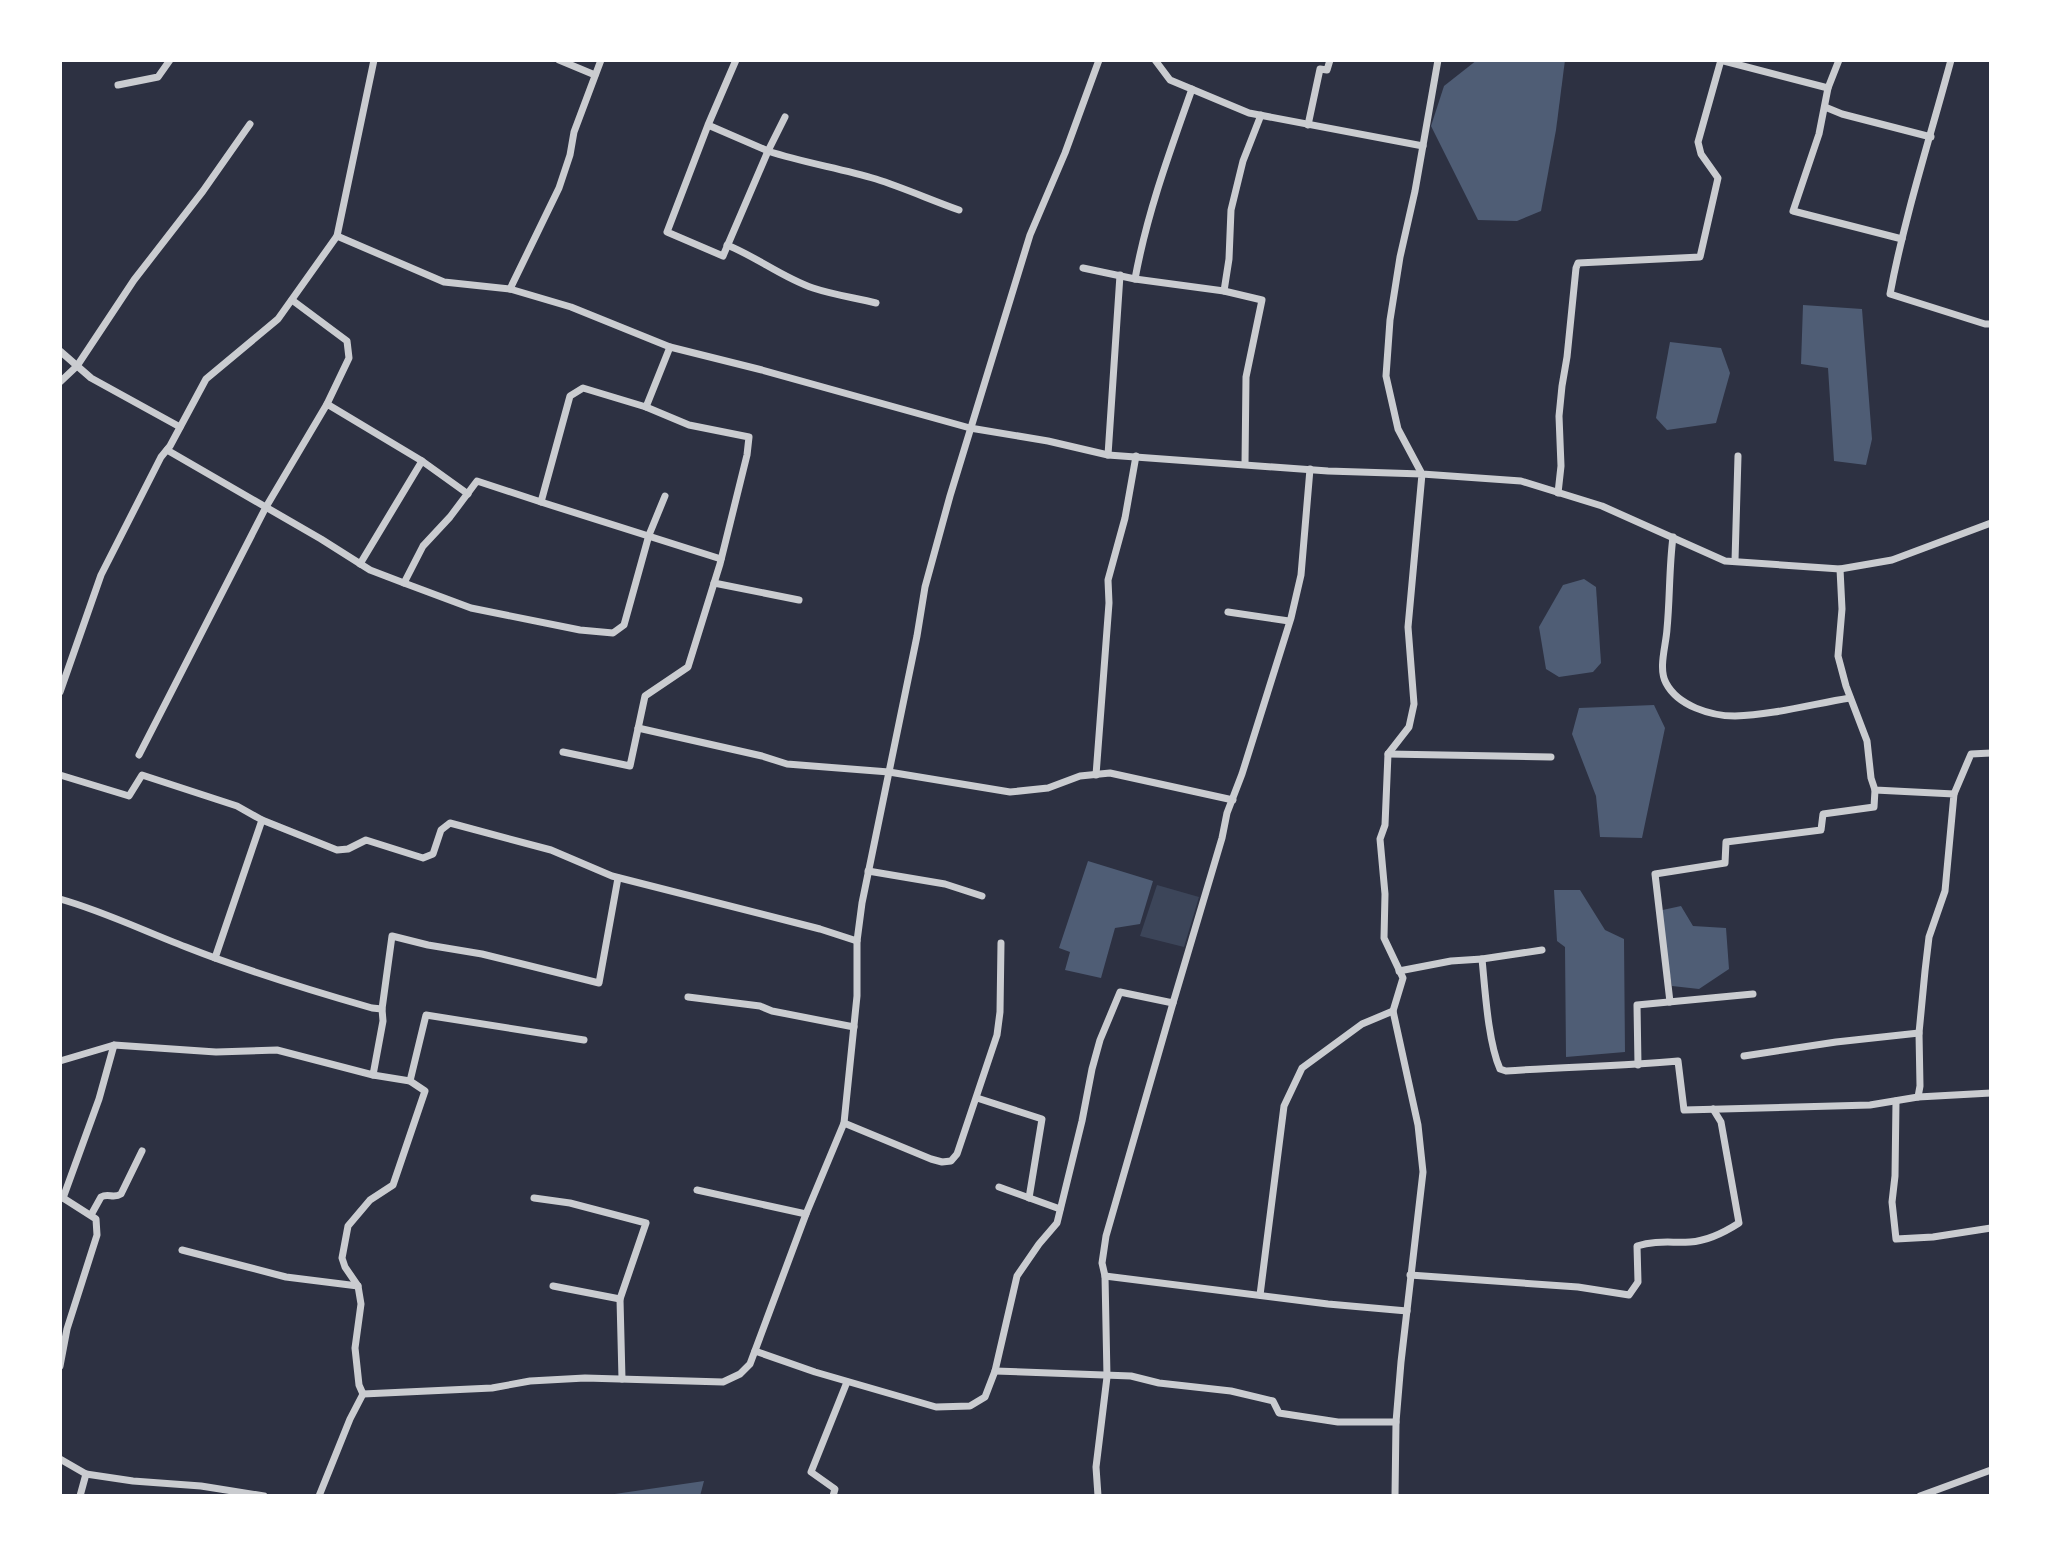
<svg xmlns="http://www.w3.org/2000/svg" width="2051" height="1556" font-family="Roboto,sans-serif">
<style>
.green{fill:#3c4559}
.water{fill:#4f5d75}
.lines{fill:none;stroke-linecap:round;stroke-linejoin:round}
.minor{stroke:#caccd0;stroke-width:7}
</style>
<rect width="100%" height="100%" fill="#2d3142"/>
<polygon class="green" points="1157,885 1199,897 1184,947 1140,936"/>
<g class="water">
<polygon points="1477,60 1565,60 1556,130 1541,211 1517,221 1478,220 1431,126 1444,86"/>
<polygon points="1803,305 1862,309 1872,439 1866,465 1834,461 1828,368 1801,364"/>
<polygon points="1670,342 1721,348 1730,373 1716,423 1667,430 1656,418"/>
<polygon points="1584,579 1596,587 1601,663 1593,672 1559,677 1546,669 1539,627 1563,585"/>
<polygon points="1654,705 1665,728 1642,838 1600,837 1596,796 1572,734 1579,708"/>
<polygon points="1088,861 1153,881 1140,924 1115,928 1101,978 1065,970 1070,952 1059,948"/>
<polygon points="1554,890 1580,890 1605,930 1624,939 1625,1052 1566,1057 1565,947 1557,941"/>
<polygon points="1681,906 1693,926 1726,928 1729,969 1699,989 1672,986 1658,911"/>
<polygon points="704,1481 700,1496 601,1496"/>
</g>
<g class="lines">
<g class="minor">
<polyline points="559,60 595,75"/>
<polyline points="1155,60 1170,80 1249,113 1423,146"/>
<polyline points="1438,60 1415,191 1400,257 1390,320 1386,376 1398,429 1422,474 1521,481 1602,506 1725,561 1840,569 1892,560 1991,523"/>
<polyline points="1720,60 1828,88 1839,60"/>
<path d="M1951 60C1930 138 1905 215 1890 294L1985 324H1991"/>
<polyline points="118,85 158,77 170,60"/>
<polyline points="1828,88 1819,134 1793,211 1902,239"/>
<polyline points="1825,107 1842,114 1931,137"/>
<path d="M785 117 768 151C804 163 840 168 876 179 904 188 931 200 959 210"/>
<polyline points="708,125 768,151 723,256 667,232 708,125 711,118 736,60"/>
<polyline points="1308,125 1320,69 1327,70 1330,60"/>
<polyline points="337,236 444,282 510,289 571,307 670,347 762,370 970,428 1048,441 1108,455 1328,471 1422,474 1408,627 1414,704 1409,727 1388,754 1385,825 1380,839 1385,894 1384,938 1403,978 1393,1011 1418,1125 1423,1172 1401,1362 1396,1422 1395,1496"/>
<path d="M727 245C757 257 783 278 813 288 834 295 856 298 876 303"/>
<polyline points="1083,268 1135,279 1224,291 1262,300 1246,377 1245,464"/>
<path d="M1135 279C1147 213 1170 151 1192 89"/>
<polyline points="510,289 559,188 570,155 574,132 601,60"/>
<polyline points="1224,291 1229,259 1231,210 1243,161 1261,115"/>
<polyline points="292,300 347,341 349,358 327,404"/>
<polyline points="60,351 91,378 180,427"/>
<polyline points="60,382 77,366 134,280 203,191 250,124"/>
<polyline points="167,450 321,539 370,570 404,583 423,546 450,517 477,481 541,502 570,396 583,388 646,407 670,347"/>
<polyline points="1108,455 1120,275"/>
<polyline points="422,461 468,494"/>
<polyline points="1558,493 1561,466 1559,416 1562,386 1567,357 1576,268 1578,263 1700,257 1718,178 1701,154 1698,142 1721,60"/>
<polyline points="541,502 721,559"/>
<path d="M1673 537C1669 568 1670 598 1667 629 1666 646 1658 668 1666 683 1678 706 1711 716 1735 716 1772 715 1813 704 1850 698"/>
<polyline points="1735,561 1738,456"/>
<polyline points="404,583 471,608 580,630 613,633 624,625 649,535 665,496"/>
<polyline points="714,583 799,600"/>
<polyline points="1228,612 1289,621"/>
<polyline points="60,692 101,575 161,457 170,446 206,379 278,319 337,236 374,60"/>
<polyline points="638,728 762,756 787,764 889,772 1010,792 1048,788 1080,776 1110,773 1233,800"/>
<polyline points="563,752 630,766 645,696 688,667 720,564 747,455 749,437 689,425 646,407"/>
<polyline points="1388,754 1551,757"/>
<polyline points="139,755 266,507 327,404 422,461 360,564"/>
<polyline points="60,775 129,796 142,775 237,806 262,820 215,958"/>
<polyline points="1096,775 1109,603 1108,580 1125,518 1136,456"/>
<polyline points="1954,794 1971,754 1991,753"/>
<polyline points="262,820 337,850 348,849 366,840 423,858 433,854 441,830 450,823 551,850 612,876 820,929 857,941"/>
<polyline points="868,871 945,884 982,896"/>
<path d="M60 899C103 911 144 931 186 947 247 971 309 990 372 1008L382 1009 383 1021 373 1075 277 1050 216 1052 114 1045 60 1061"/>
<polyline points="1482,959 1542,950"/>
<path d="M1399 971 1451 961 1482 959C1485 989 1488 1042 1500 1069L1506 1071C1563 1067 1621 1066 1678 1061L1684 1110 1870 1105 1918 1097 1920 1086 1919 1033 1925 971 1929 937 1945 891 1954 794 1875 790 1871 778 1867 741 1846 686 1838 656 1842 609 1840 569"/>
<polyline points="688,997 760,1006 772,1011 854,1027"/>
<polyline points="1670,1002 1655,874 1725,863 1726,842 1821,830 1823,814 1874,807 1875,790"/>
<polyline points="382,1009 392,936 428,945 482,954 599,983 618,878"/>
<polyline points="1744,1056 1836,1042 1919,1033"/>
<polyline points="1638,1065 1637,1005 1753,994"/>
<polyline points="410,1081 426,1015 584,1040"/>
<polyline points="1918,1097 1991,1093"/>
<polyline points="977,1098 1042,1119 1029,1198"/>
<polyline points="1896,1101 1895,1176 1892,1202 1896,1239 1933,1237 1991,1228"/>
<polyline points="844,1123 931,1159 942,1162 951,1161 957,1154 997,1035 1000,1012 1001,943"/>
<polyline points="999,1187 1060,1209"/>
<polyline points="697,1190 806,1214"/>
<polyline points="60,1196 96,1219 97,1235 67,1329 60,1366"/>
<polyline points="63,1198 99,1099 114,1045"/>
<polyline points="534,1198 570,1203 646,1223 620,1299 622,1379"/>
<path d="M91 1215 101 1197C108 1193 114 1199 121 1194L142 1151"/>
<polyline points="182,1250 286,1277 358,1286"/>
<path d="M1410 1275 1578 1287 1629 1295 1638 1282 1637 1246C1656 1240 1671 1243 1690 1242 1708 1241 1725 1232 1739 1223L1721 1122 1713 1109"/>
<polyline points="1105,1276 1328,1304 1407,1311"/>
<polyline points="553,1286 620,1299"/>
<polyline points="1260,1295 1284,1106 1302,1068 1362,1024 1393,1011"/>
<polyline points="755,1351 815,1372 936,1407 970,1406 985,1397 995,1371 1017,1276 1039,1244 1057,1223 1082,1121 1092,1069 1100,1040 1120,992 1173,1003 1222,838 1227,813 1242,774 1291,618 1301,575 1310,469"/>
<polyline points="995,1371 1131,1376 1159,1383 1231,1391 1273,1401 1279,1413 1338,1422 1396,1422"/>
<polyline points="363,1394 492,1388 530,1381 585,1378 723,1382 740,1374 750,1364 806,1214 844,1123 857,996 857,941 862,903 917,636 925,587 950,496 1030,235 1065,153 1099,60"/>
<polyline points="60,1459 86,1474 133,1481 201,1486 264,1496"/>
<polyline points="80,1496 86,1474"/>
<polyline points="319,1496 350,1419 363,1394 359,1385 355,1348 361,1304 358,1286 345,1267 342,1258 348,1226 370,1200 393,1185 425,1091 410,1081 373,1075"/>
<polyline points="833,1496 835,1489 811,1472 847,1382"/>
<polyline points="1098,1496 1096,1467 1107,1377 1105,1276 1102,1263 1106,1236 1173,1003"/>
<polyline points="1920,1496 1991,1470"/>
</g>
</g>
<rect width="2051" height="1556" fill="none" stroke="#ffffff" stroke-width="124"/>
</svg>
